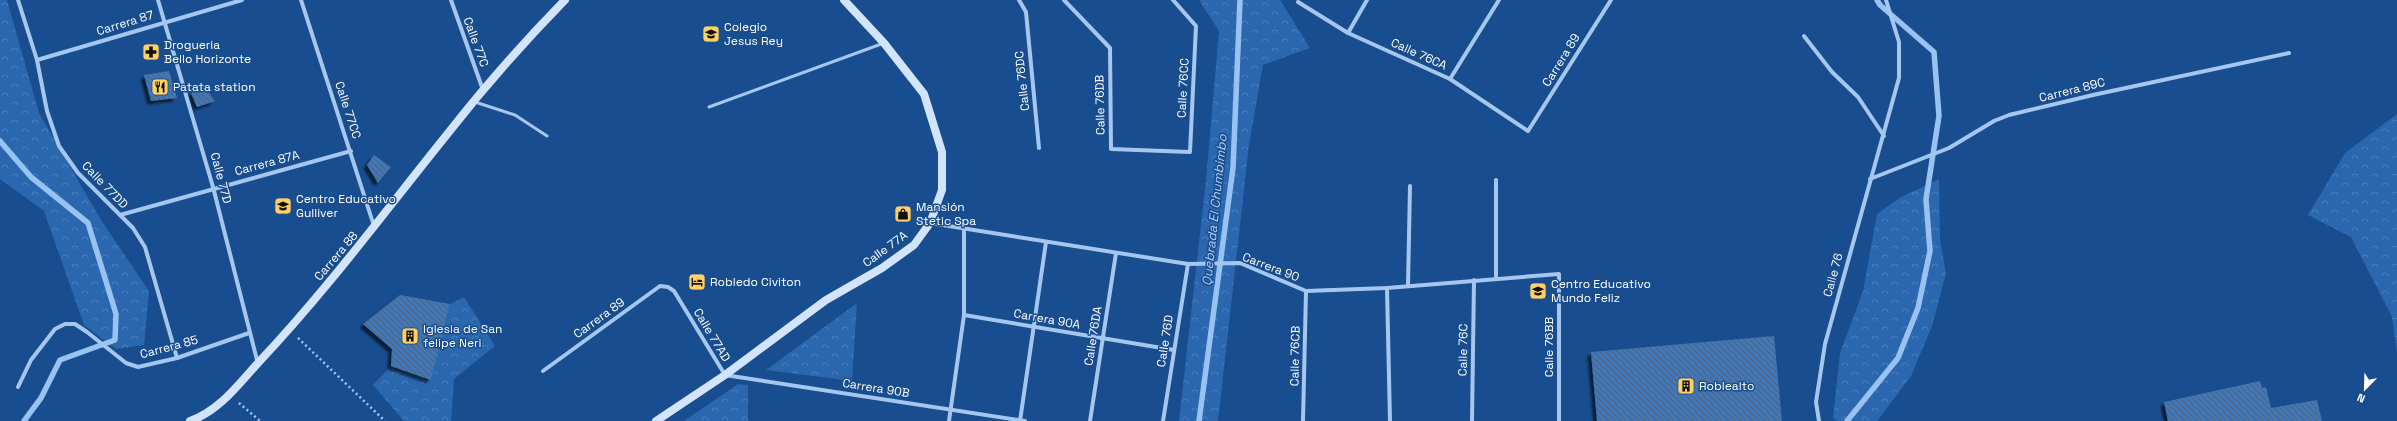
<svg xmlns="http://www.w3.org/2000/svg" width="2397" height="421" font-family="'Space Grotesk',sans-serif">
<style>
.forest{fill:url(#forest-crowns)}
.lines{fill:none;stroke-linecap:round;stroke-linejoin:round}
.stream{stroke:#97c2f2;stroke-width:5.5}
.building{fill:url(#building-back-hatch);filter:url(#shadow)}
.path{stroke:#a5c7ef;stroke-width:2.5;stroke-dasharray:2 3;stroke-linecap:butt}
.lane{stroke:#a5c7ef;stroke-width:3}
.street{stroke:#a5c7ef;stroke-width:4}
.secondary{stroke:#d2e4fb;stroke-width:8}
.labels{text-anchor:middle;stroke-width:3;stroke-linejoin:round;paint-order:stroke}
.street-label{font-size:12px;fill:#fff;stroke:#184d8f}
.poi-label{font-size:12px;fill:#fff;stroke:#184d8f;text-anchor:start}
.water-label{font-size:13px;font-style:italic;fill:#b1d1f6;stroke:#184d8f}
</style>
<defs>
<pattern id="forest-crowns" width="20" height="18" patternUnits="userSpaceOnUse"><rect width="20" height="18" fill="#2a67ae"/><path d="M2 6a3 3 0 1 1 6 0M12 15a3 3 0 1 1 6 0" fill="none" stroke="#4a7eba"/></pattern>
<pattern id="building-back-hatch" width="6" height="6" patternUnits="userSpaceOnUse"><rect width="6" height="6" fill="#4077b8"/><path d="M-1 5l2 2M0 0l6 6M5-1l2 2" fill="none" stroke="#466282"/></pattern>
<filter id="shadow"><feDropShadow dx="-3.5" dy="3.5" stdDeviation="1" flood-color="#0009"/></filter>
</defs>
<rect width="100%" height="100%" fill="#184d8f"/>
<g class="forest">
<polygon points="0,0 7,0 39,113 101,220 149,291 144,345 116,349 84,325 44,211 0,179"/>
<polygon points="1199,0 1280,0 1310,48 1263,65 1249,145 1218,421 1179,421 1206,180 1219,31"/>
<polygon points="2397,114 2397,354 2392,317 2351,237 2308,215 2345,153"/>
<polygon points="1939,179 1940,239 1946,274 1932,326 1911,376 1877,421 1837,421 1833,418 1840,353 1863,291 1877,214 1901,197"/>
<polygon points="464,297 495,346 454,379 451,421 404,421 373,385 391,366 431,380 450,304"/>
<polygon points="857,303 852,381 766,370"/>
<polygon points="738,384 748,385 748,421 684,421"/>
</g>
<g class="lines">
<g class="stream">
<polyline points="0,141 31,177 88,223 116,314 115,340 60,360 41,398 24,421"/>
<polyline points="1199,421 1233,168 1240,0"/>
<polyline points="1847,421 1898,358 1918,308 1930,251 1926,199 1939,116 1934,52 1880,5 1877,0"/>
</g>
</g>
<g class="building">
<polygon points="169,71 177,98 151,101 144,75"/>
<polygon points="205,87 215,101 197,107 191,93"/>
<polygon points="374,155 391,167 378,183 367,165"/>
<polygon points="400,295 450,304 431,380 391,366 392,349 363,324"/>
<polygon points="1774,336 1782,421 1597,421 1591,352"/>
<polygon points="2260,381 2262,388 2266,387 2271,408 2317,400 2322,421 2168,421 2164,402"/>
</g>
<g class="lines">
<g class="path">
<polyline points="298,338 385,421"/>
<polyline points="239,403 260,421"/>
</g>
<g class="lane">
<polyline points="475,102 515,115 547,136"/>
<polyline points="709,107 884,43"/>
</g>
<g class="street">
<polyline points="18,0 37,60 47,111 59,146 78,173 133,228 145,247 177,358"/>
<polyline points="158,0 213,187 258,364"/>
<polyline points="301,0 374,226"/>
<polyline points="451,0 483,90"/>
<polyline points="1019,0 1026,12 1039,148"/>
<polyline points="1064,0 1110,48 1111,149 1190,152 1196,26 1173,0"/>
<polyline points="1298,2 1348,33 1450,79 1528,131 1611,0"/>
<polyline points="1348,33 1367,0"/>
<polyline points="1804,36 1832,72 1858,97 1884,136"/>
<polyline points="37,60 242,0"/>
<polyline points="1450,79 1499,0"/>
<polyline points="1870,179 1949,148 1994,121 2009,115 2093,95 2289,53"/>
<polyline points="1496,180 1496,278"/>
<polyline points="120,215 351,151"/>
<polyline points="930,223 1188,264 1240,263 1306,291 1387,288 1559,274 1559,421"/>
<polyline points="1408,286 1410,186"/>
<polyline points="1387,288 1390,421"/>
<polyline points="964,315 1174,350"/>
<polyline points="543,371 660,286 668,287 674,291 725,375 1025,421"/>
<polyline points="18,387 31,360 55,329 65,324 75,324 87,332 126,363 138,367 177,358 249,333"/>
<polyline points="949,421 964,315 964,229"/>
<polyline points="1020,421 1046,242"/>
<polyline points="1090,421 1116,253"/>
<polyline points="1163,421 1188,264"/>
<polyline points="1303,421 1306,291"/>
<polyline points="1472,421 1474,280"/>
<polyline points="1819,421 1816,402 1825,344 1899,78 1899,42 1886,0"/>
</g>
<g class="secondary">
<path d="M190 421C219 411 238 385 258 363 327 290 386 210 449 132 485 86 524 42 565 0"/>
<polyline points="656,421 725,375 826,300 882,268 914,245 930,223 942,190 942,152 924,94 884,43 844,0"/>
</g>
</g>
<defs>
<g id="school-square" transform="scale(0.9)"><rect x="-9" y="-9" width="18" height="18" rx="4" fill="#ffd063" stroke="#184d8f"/><path d="M0-5L7-2L0 1L-7-2ZM-4 1L0 2.5L4 1V4Q0 6-4 4Z" fill="#111"/></g>
<g id="pharmacy-square" transform="scale(0.9)"><rect x="-9" y="-9" width="18" height="18" rx="4" fill="#ffd063" stroke="#184d8f"/><path d="M-2-6h4v4h4v4h-4v4h-4v-4h-4v-4h4Z" fill="#111"/></g>
<g id="restaurant-square" transform="scale(0.9)"><rect x="-9" y="-9" width="18" height="18" rx="4" fill="#ffd063" stroke="#184d8f"/><path d="M-5-6h1v4h1v-4h1v4h1v-4h1v5L-1.5 .5V6h-2V.5L-5-1ZM5-6V6H3V1.5H1.5Q1.5-4 5-6Z" fill="#111"/></g>
<g id="shop-square" transform="scale(0.9)"><rect x="-9" y="-9" width="18" height="18" rx="4" fill="#ffd063" stroke="#184d8f"/><path d="M-5-2.5h2.3a2.7 3.5 0 0 1 5.4 0H5L5.5 6h-11ZM-1.5-2.5h3a1.5 2.3 0 0 0-3 0Z" fill="#111"/></g>
<g id="hotel-square" transform="scale(0.9)"><rect x="-9" y="-9" width="18" height="18" rx="4" fill="#ffd063" stroke="#184d8f"/><path d="M-6-4.5h1.5V1H6V5H4.5V3h-9V5H-6ZM-4 0a1.8 1.8 0 1 1 3.6 0ZM.5 0V-2.5h3Q6-2.5 6 0Z" fill="#111"/></g>
<g id="building-square" transform="scale(0.9)"><rect x="-9" y="-9" width="18" height="18" rx="4" fill="#ffd063" stroke="#184d8f"/><path d="M-4-6H4V6H1V3H-1V6H-4ZM-2.5-4.3h1.7v1.8h-1.7ZM.8-4.3h1.7v1.8H.8ZM-2.5-1h1.7V.8h-1.7ZM.8-1h1.7V.8H.8Z" fill="#111"/></g>
</defs>
<g fill-rule="evenodd">
<use href="#school-square" x="711" y="34"/>
<use href="#pharmacy-square" x="151" y="52"/>
<use href="#restaurant-square" x="160" y="87"/>
<use href="#school-square" x="283" y="206"/>
<use href="#shop-square" x="903" y="214"/>
<use href="#hotel-square" x="697" y="282"/>
<use href="#school-square" x="1538" y="291"/>
<use href="#building-square" x="410" y="336"/>
<use href="#building-square" x="1686" y="386"/>
</g>
<g class="labels">
<g class="street-label">
<text transform="translate(125 23) rotate(-17)" y="4">Carrera 87</text>
<text transform="translate(476 42) rotate(70)" y="4">Calle 77C</text>
<text transform="translate(1419 54) rotate(24)" y="4">Calle 76CA</text>
<text transform="translate(1561 60) rotate(-58)" y="4">Carrera 89</text>
<text transform="translate(1022 81) rotate(-96)" y="4">Calle 76DC</text>
<text transform="translate(1183 88) rotate(-87)" y="4">Calle 76CC</text>
<text transform="translate(2072 90) rotate(-14)" y="4">Carrera 89C</text>
<text transform="translate(1100 105) rotate(-91)" y="4">Calle 76DB</text>
<text transform="translate(348 110) rotate(72)" y="4">Calle 77CC</text>
<text transform="translate(267 163) rotate(-15)" y="4">Carrera 87A</text>
<text transform="translate(221 178) rotate(75)" y="4">Calle 77D</text>
<text transform="translate(105 185) rotate(46)" y="4">Calle 77DD</text>
<text transform="translate(885 249) rotate(-36)" y="4">Calle 77A</text>
<text transform="translate(336 256) rotate(-50)" y="4">Carrera 88</text>
<text transform="translate(1271 267) rotate(21)" y="4">Carrera 90</text>
<text transform="translate(1833 275) rotate(-75)" y="4">Calle 76</text>
<text transform="translate(599 318) rotate(-36)" y="4">Carrera 89</text>
<text transform="translate(1047 319) rotate(10)" y="4">Carrera 90A</text>
<text transform="translate(712 335) rotate(59)" y="4">Calle 77AD</text>
<text transform="translate(1093 336) rotate(-81)" y="4">Calle 76DA</text>
<text transform="translate(1165 341) rotate(-81)" y="4">Calle 76D</text>
<text transform="translate(169 347) rotate(-15)" y="4">Carrera 85</text>
<text transform="translate(1549 347) rotate(-90)" y="4">Calle 76BB</text>
<text transform="translate(1463 350) rotate(-89)" y="4">Calle 76C</text>
<text transform="translate(1295 356) rotate(-89)" y="4">Calle 76CB</text>
<text transform="translate(876 388) rotate(9)" y="4">Carrera 90B</text>
</g>
<g class="poi-label">
<text x="724" y="31">Colegio<tspan x="724" dy="14">Jesus Rey</tspan></text>
<text x="164" y="49">Drogueria<tspan x="164" dy="14">Bello Horizonte</tspan></text>
<text x="173" y="91">Patata station</text>
<text x="296" y="203">Centro Educativo<tspan x="296" dy="14">Gulliver</tspan></text>
<text x="916" y="211">Mansión<tspan x="916" dy="14">Stetic Spa</tspan></text>
<text x="710" y="286">Robledo Civiton</text>
<text x="1551" y="288">Centro Educativo<tspan x="1551" dy="14">Mundo Feliz</tspan></text>
<text x="423" y="333">Iglesia de San<tspan x="423" dy="14">felipe Neri</tspan></text>
<text x="1699" y="390">Roblealto</text>
</g>
<g class="water-label">
<text transform="translate(1214 210) rotate(-84)" y="5">Quebrada El Chumbimbo</text>
</g>
</g>
<g transform="translate(2365 389) rotate(203)" stroke="#184d8f" stroke-width="3" paint-order="stroke">
<path d="M0-3L7 15L0 10L-7 15Z" fill="#ffffff"/>
<text y="-6" font-size="11" font-weight="bold" text-anchor="middle" fill="#ffffff">N</text>
</g>
</svg>
